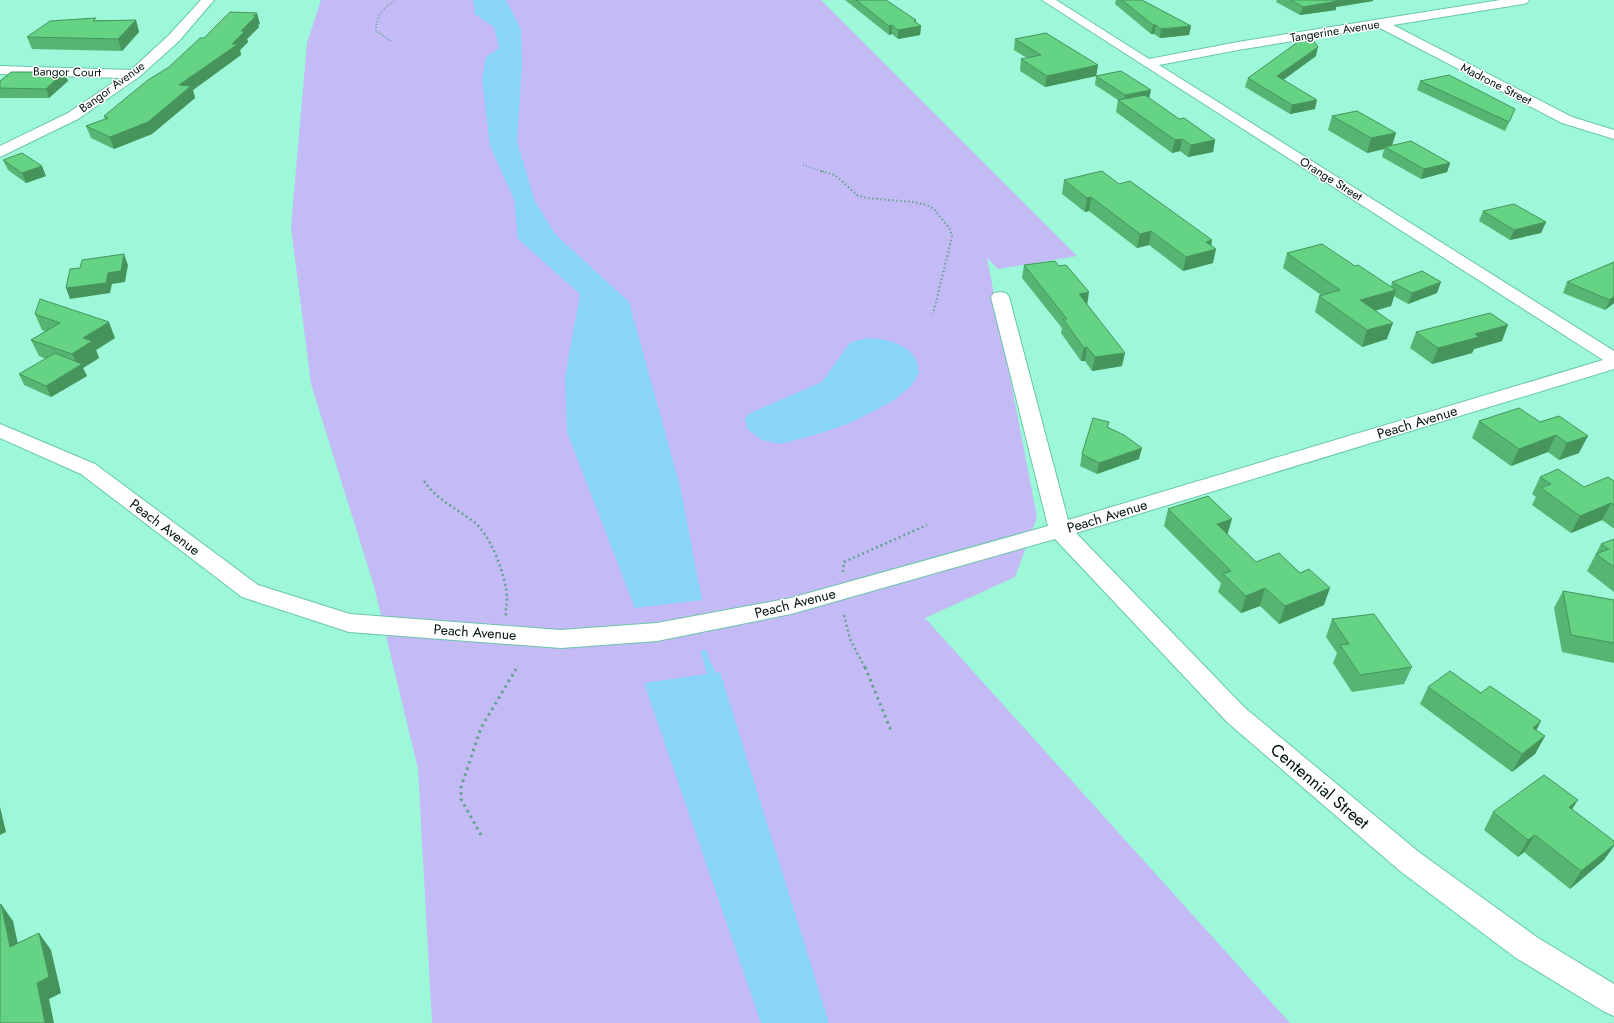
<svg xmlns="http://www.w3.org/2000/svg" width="1614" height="1023" font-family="Jost,sans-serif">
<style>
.green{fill:#c3baf6}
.water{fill:#89d4f9}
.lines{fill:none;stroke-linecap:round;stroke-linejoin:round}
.stream-far1{stroke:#89d4f9;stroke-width:6}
.stream{stroke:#89d4f9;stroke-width:8}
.minor-casing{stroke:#6ac6a9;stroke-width:2}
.path-far3{stroke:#62a38d;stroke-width:1.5;stroke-dasharray:1 2;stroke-linecap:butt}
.path-far2{stroke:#62a38d;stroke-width:2;stroke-dasharray:1.5 2.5;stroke-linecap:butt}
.path-far1{stroke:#62a38d;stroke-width:2.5;stroke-dasharray:2 3;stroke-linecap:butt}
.path{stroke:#62a38d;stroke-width:3;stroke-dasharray:2.5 4;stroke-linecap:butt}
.minor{fill:#fff;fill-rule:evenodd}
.wall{fill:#56b572}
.shaded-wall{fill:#46945c}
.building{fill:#64d384;stroke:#46945c}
.labels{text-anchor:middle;stroke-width:3;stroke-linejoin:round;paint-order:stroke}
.far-street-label{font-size:12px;fill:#00140d;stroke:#fff}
.street-label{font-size:14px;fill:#00140d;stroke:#fff}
.near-street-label{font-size:17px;fill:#00140d;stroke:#fff}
</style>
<rect width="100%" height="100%" fill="#9cf8d9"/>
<polygon class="green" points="321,0 821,0 1077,256 998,269 987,258 1037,517 1015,577 925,618 1290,1023 432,1023 418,769 374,586 311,384 291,227 307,43"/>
<g class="water">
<polygon points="473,0 506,0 521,29 522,65 517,142 535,201 555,234 629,302 680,486 702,600 635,608 567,432 565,377 580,294 518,239 514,199 490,146 482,80 486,57 499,48 494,27 475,14"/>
<path d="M868 338C885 339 905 342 915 358 918 362 918 368 919 373L911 386 893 401 850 423 821 433 781 444 762 440 747 429 745 419 748 414 822 382 849 344 855 341Z"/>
<polygon points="720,672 829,1023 761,1023 644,683"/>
</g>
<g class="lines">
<polyline class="stream-far1" points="704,653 709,668"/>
<polyline class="stream" points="709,667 713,680"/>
<g class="minor-casing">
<g id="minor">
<polygon points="201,0 214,0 179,41 139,77 78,119 0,157 0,146 68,113 120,78 0,74 0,66 131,70 169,35"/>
<polygon points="1042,0 1056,0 1149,59 1238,42 1500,0 1529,0 1527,3 1523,4 1393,25 1572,117 1614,130 1614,139 1562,123 1378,27 1238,50 1159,65 1614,351 1614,369 1076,533 1245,708 1420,853 1538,938 1614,984 1614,1016 1603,1011 1516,958 1400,871 1227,722 1055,539 791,614 657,641 561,648 349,632 242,597 81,474 0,438 0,424 95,464 258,585 350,614 561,630 657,623 791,598 1048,526 991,297 994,293 1000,292 1006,293 1009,297 1068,520 1603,360"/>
</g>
</g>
<g class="path-far3">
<path d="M391 41 376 31C376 15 383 8 396 0"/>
<polyline points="803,165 824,172"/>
</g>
<polyline class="path-far2" points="821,171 835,175 857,195 866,198 913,202 927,205 934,209 950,229 952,237 933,314"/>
<g class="path-far1">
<path d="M424 481C437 500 456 508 474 522 491 535 506 577 507 597 507 604 505 610 506 616"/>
<polyline points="843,572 844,562 927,525"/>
<polyline points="844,615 850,639 865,668"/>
</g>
<g class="path">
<polyline points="865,667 892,733"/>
<polyline points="481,835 461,799 461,787 481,728 516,669"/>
</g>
<use href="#minor" class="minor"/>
</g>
<g class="wall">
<polygon points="845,0 886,0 921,26 920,35 898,39 892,34 889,35"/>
<polygon points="1116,0 1142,0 1191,26 1189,35 1160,38 1154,34 1151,34 1115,4"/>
<polygon points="1277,0 1373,0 1373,1 1336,7 1336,10 1300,15 1276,2"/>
<polygon points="97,20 136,20 139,32 122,51 32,49 27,37"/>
<polygon points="260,24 258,25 259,27 247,39 248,42 240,50 241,55 193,90 195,98 152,134 114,149 91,138 86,126 105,119 104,116 169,67 204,38"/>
<polygon points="1015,39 1098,65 1096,76 1045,87 1020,71 1021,59 1027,58 1014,50"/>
<polygon points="1316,56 1283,80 1315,109 1290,114 1245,87 1248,78"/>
<polygon points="64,72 68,81 49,98 0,98 0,81"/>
<polygon points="1096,76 1149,99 1179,119 1215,140 1213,152 1188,157 1180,151 1172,153 1116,112 1118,100 1095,85"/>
<polygon points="1420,81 1515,109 1511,118 1505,131 1417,90"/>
<polygon points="1332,116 1396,133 1392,145 1450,163 1447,172 1421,179 1382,157 1384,149 1367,153 1328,130"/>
<polygon points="3,160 46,176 26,183 8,170"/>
<polygon points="1064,180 1119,184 1212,240 1211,246 1213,263 1183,271 1149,245 1137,248 1089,211 1085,212 1062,194"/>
<polygon points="1483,211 1546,222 1541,233 1510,240 1479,221"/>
<polygon points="1287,253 1355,266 1391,287 1392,282 1437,293 1408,304 1394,296 1391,306 1375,311 1387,339 1362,347 1315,312 1319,296 1321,295 1283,268"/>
<polygon points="1614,262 1614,303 1605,310 1563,293 1567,282"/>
<polygon points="1024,265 1087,304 1122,366 1092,371 1085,361 1081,361 1061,333 1062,328 1022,278"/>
<polygon points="35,314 115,338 96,350 99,358 83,368 87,376 51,397 24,385 19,374 46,359 39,356 31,340 45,331 42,330"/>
<polygon points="1416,332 1502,341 1474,349 1472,353 1432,364 1410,348"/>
<polygon points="1559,416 1579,453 1559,460 1548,452 1511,466 1472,438 1479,421 1540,422"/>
<polygon points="1109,422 1108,427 1139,459 1097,474 1080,466 1082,454"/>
<polygon points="1540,477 1584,487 1614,481 1614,528 1613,528 1602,520 1571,533 1532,505 1536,497 1532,494"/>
<polygon points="1168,509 1228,535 1256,562 1324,605 1279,624 1260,606 1241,613 1218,592 1221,583 1164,526"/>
<polygon points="1614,539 1614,592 1587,571 1601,544"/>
<polygon points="1563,591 1614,600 1614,663 1562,652 1554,608"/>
<polygon points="1332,619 1412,667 1404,684 1352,692 1333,663 1337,653 1326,637"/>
<polygon points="1428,687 1481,693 1541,721 1536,730 1545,736 1535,754 1512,772 1420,704"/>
<polygon points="1572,809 1604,860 1570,889 1524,852 1518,857 1484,830 1493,812"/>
</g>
<g class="shaded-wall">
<polygon points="1335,0 1373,0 1373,1 1336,7 1336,10 1300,15 1303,7"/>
<polygon points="257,13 260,24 258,25 259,27 247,39 248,42 240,50 241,55 193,90 195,98 152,134 114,149 110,137 179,85 232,44 241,31"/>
<polygon points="136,20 139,32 122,51 118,39"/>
<polygon points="916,20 915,27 921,26 920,35 898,39 898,30 914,21"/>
<polygon points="892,25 892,34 889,35 889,26"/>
<polygon points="1153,25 1156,25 1154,34 1151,34"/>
<polygon points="1191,26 1189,35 1160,38 1161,29"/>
<polygon points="1318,47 1316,56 1275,86 1277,76"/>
<polygon points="1098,65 1096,76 1045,87 1047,76"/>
<polygon points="64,72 68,81 49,98 46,89"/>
<polygon points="1151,90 1149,99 1124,104 1125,95"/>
<polygon points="1317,100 1315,109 1290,114 1292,105"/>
<polygon points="1396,133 1391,148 1385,147 1384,149 1367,153 1371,138"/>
<polygon points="1182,139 1180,151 1172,153 1175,140"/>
<polygon points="1215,140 1213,152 1188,157 1191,145"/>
<polygon points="1450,163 1447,172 1421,179 1424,169"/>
<polygon points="42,166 46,176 26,183 22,173"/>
<polygon points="1091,197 1089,211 1085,212 1087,198"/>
<polygon points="1546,222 1541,233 1510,240 1514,230"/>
<polygon points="1151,231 1149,245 1137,248 1140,234"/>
<polygon points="1212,240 1210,251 1216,249 1213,263 1183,271 1186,257 1206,242"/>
<polygon points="124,254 128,265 125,282 112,284 110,293 70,299 66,288"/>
<polygon points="1441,282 1437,293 1408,304 1412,293"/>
<polygon points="1396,290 1391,306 1355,316 1360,300"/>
<polygon points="1089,292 1087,306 1079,294"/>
<polygon points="1614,296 1614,303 1605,310 1610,300"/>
<polygon points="109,322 115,338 96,350 99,358 83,368 87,376 51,397 46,386 78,367 72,354 83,338"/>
<polygon points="1393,323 1387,339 1362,347 1367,330"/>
<polygon points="1508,325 1502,341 1474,349 1472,353 1432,364 1438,348 1475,334"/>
<polygon points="1087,347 1085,361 1081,361 1084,348"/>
<polygon points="1125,353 1122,366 1092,371 1095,357"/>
<polygon points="1556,435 1548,452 1511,466 1519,449"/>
<polygon points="1588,436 1579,453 1559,460 1567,443"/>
<polygon points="1142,448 1139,459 1097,474 1099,463"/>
<polygon points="1611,503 1602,520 1571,533 1580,516"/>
<polygon points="1232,519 1227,536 1217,524"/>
<polygon points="1265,588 1260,606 1241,613 1246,596"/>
<polygon points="1330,588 1324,605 1279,624 1285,606"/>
<polygon points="1541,721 1532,739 1533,728"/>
<polygon points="1545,736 1535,754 1512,772 1522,754"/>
<polygon points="1578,800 1567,817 1569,807"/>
<polygon points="0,807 6,832 0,835"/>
<polygon points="1535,835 1524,852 1518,857 1528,840"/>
<polygon points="1614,845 1614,846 1604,860 1570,889 1581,871"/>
<polygon points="1,904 13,921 22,963 10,947"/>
<polygon points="39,933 51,950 61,993 49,999 54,1023 45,1023 37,983"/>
</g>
<g class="building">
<polygon points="856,0 886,0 916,20 914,21 921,26 898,30 892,25 889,26"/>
<polygon points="1122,0 1142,0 1191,26 1161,29 1156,25 1153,25"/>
<polygon points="1291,0 1336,0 1338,1 1303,7"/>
<polygon points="230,12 257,13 253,16 256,16 241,31 245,31 232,44 238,44 179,85 191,86 148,122 110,137 86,126 108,118 104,116 148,80 169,67 200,38 204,38"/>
<polygon points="96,18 93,21 136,20 118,39 27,37 50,21"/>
<polygon points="1046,33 1098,65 1047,76 1021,59 1041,55 1015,39"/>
<polygon points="1309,34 1318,47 1277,76 1317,100 1292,105 1248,78"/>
<polygon points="1121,71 1151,90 1125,95 1096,76"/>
<polygon points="11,72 64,72 46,89 0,88 0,81"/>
<polygon points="1449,75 1515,109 1509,122 1420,81"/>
<polygon points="1145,95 1179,119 1184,118 1215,140 1191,145 1182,139 1175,140 1118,100"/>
<polygon points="1357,111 1396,133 1371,138 1332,116"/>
<polygon points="1411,141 1450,163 1424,169 1385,147"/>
<polygon points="22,153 42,166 22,173 3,160"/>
<polygon points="1102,171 1119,184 1130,181 1212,240 1206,242 1216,249 1186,257 1151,231 1140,234 1091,197 1087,198 1064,180"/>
<polygon points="1514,204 1546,222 1514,230 1483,211"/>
<polygon points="1322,244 1355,266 1358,265 1396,290 1360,300 1393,323 1367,330 1319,296 1340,290 1287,253"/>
<polygon points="124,254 121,271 108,273 106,283 66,288 70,269 80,268 82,260"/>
<polygon points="1055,261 1059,266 1066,265 1089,292 1079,294 1125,353 1095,357 1087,347 1084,348 1063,319 1067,319 1024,265"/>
<polygon points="1614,262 1614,296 1610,300 1567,282"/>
<polygon points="1422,271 1441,282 1412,293 1392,282"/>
<polygon points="40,299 109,322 83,338 92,341 72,354 31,340 60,323 35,314"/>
<polygon points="1490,313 1508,325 1475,334 1479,337 1438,348 1416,332"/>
<polygon points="55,353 82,364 46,386 19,374"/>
<polygon points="1519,408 1540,422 1559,416 1588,436 1567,443 1556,435 1519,449 1479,421"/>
<polygon points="1093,418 1109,422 1107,427 1124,435 1142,448 1099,463 1082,454"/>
<polygon points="1558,469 1584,487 1608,477 1614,481 1614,505 1611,503 1580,516 1541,488 1551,484 1540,477"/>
<polygon points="1208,496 1232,519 1217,524 1256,562 1279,553 1300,573 1309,569 1330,588 1285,606 1265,588 1246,596 1223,574 1231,571 1168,509"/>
<polygon points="1614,539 1614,567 1596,554 1609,549 1601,544"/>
<polygon points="1563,591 1614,600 1614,643 1571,635"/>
<polygon points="1374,614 1412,667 1360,675 1340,645 1349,644 1332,619"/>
<polygon points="1450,671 1481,693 1490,686 1541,721 1533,728 1545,736 1522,754 1428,687"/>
<polygon points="1544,775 1578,800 1569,807 1614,841 1614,845 1581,871 1535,835 1528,840 1493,812"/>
<polygon points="1,904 10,947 39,933 49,977 37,983 45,1023 0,1023 0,905"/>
</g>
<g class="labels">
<g class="far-street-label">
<text transform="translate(1335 31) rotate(-9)" y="4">Tangerine Avenue</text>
<text transform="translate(67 72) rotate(1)" y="4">Bangor Court</text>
<text transform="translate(1496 84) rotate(27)" y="4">Madrone Street</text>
<text transform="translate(112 87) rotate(-36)" y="4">Bangor Avenue</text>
<text transform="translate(1331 179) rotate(32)" y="4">Orange Street</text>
</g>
<g class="street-label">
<text transform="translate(1417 422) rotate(-17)" y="5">Peach Avenue</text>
<text transform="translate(1107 516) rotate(-17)" y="5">Peach Avenue</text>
<text transform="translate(165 527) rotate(37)" y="5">Peach Avenue</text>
<text transform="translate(795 603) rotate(-14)" y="5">Peach Avenue</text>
<text transform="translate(475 632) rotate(4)" y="5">Peach Avenue</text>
</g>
<g class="near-street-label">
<text transform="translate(1320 786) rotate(40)" y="6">Centennial Street</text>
</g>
</g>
</svg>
